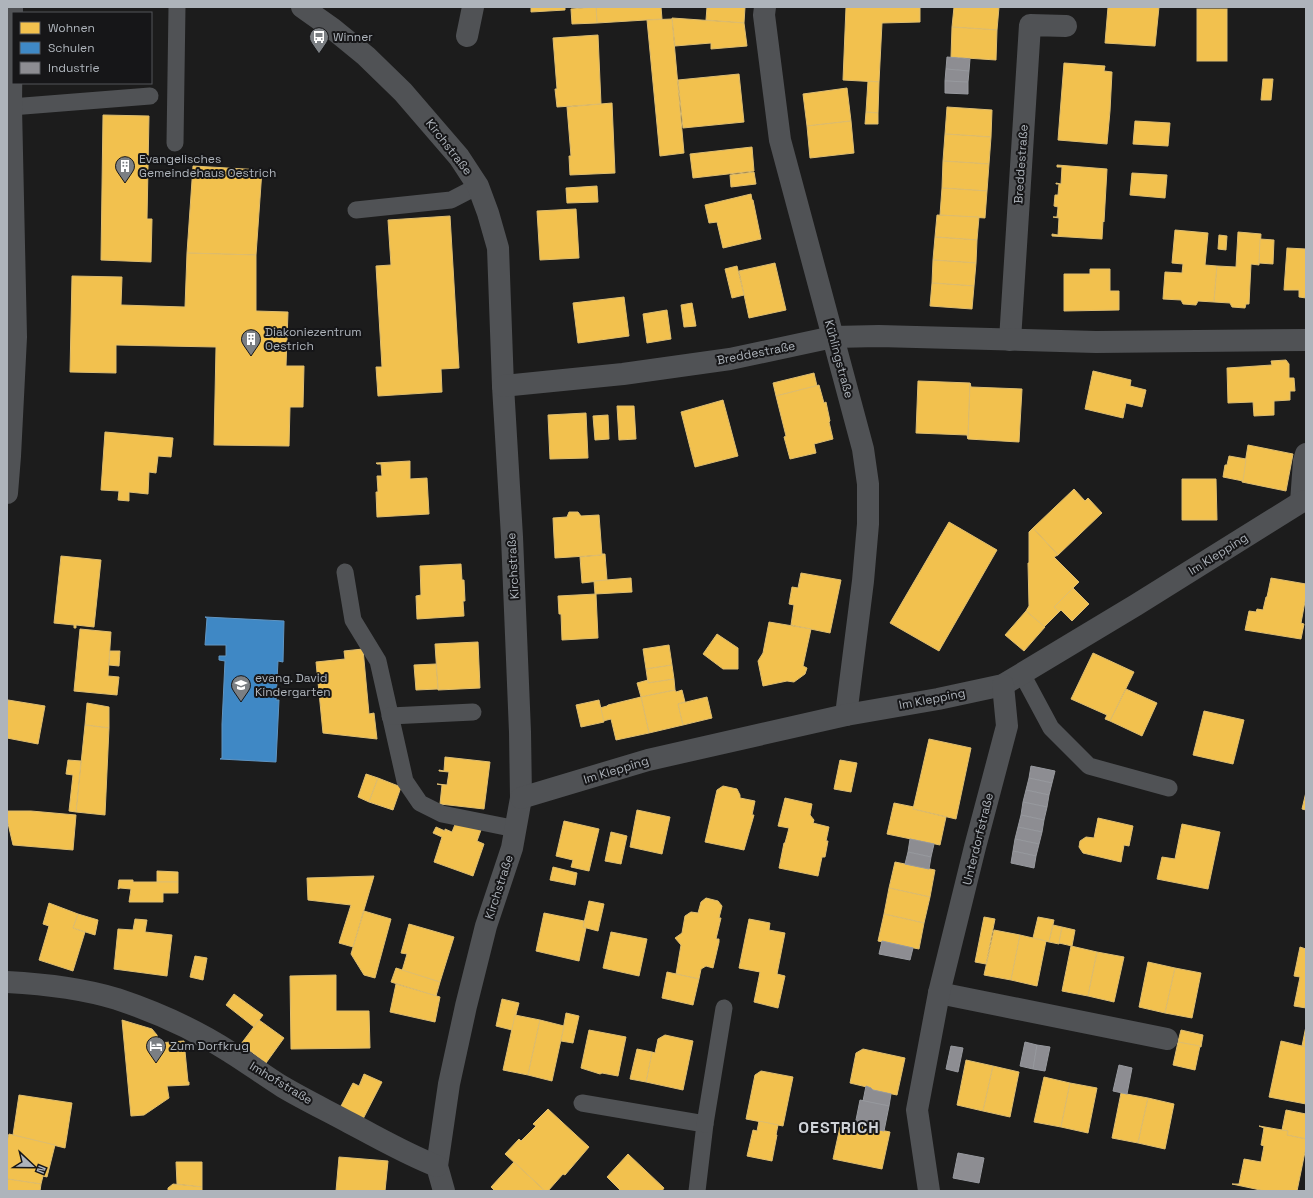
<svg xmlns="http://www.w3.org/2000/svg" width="1313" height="1198" font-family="'Space Grotesk',sans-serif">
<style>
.homes{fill:#f2c14e;stroke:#debd6f}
.schools{fill:#3f88c5;stroke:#6095c2}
.industry{fill:#8d8d92;stroke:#97999e}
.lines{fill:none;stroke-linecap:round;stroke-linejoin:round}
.lane{stroke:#505255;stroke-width:17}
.street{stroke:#505255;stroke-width:22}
.labels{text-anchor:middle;stroke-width:4;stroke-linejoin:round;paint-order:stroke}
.poi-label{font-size:12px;fill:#aeb4bb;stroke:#161618;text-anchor:start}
.street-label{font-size:12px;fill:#aeb4bb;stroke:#161618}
.district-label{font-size:16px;font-weight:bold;letter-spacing:1px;fill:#cfd2d8;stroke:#161618}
</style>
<rect width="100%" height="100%" fill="#1c1c1c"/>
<g class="homes">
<polygon points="531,7 565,7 565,10 531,12"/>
<polygon points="595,7 661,7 662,19 597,23 596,7"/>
<polygon points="596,7 597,23 572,24 571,9"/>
<polygon points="707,7 745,7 744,23 706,20"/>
<polygon points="846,7 920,7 920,22 882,23 879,82 843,80"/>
<polygon points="954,7 999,7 997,30 952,27"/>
<polygon points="1108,7 1159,7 1155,46 1105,43"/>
<rect x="1197" y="9" width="30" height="52"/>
<polygon points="672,18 744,23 747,46 711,49 711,43 675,46"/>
<polygon points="672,19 684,153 660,156 647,20"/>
<polygon points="952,27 997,30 996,60 951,57"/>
<polygon points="598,35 601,104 557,107 555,89 557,89 553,38"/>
<polygon points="1064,63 1105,66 1104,71 1112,72 1110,111 1107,144 1058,140"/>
<polygon points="739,74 744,122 683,128 678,80"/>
<polygon points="1263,79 1273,79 1271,100 1261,100"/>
<polygon points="868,81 879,82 878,113 866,112"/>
<polygon points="847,88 851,121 807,126 803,94"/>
<polygon points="612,103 615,173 570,175 569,156 571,156 567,107"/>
<polygon points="947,107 992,110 991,137 945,134"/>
<polygon points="866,112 878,113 878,124 865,124"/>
<polygon points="103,115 149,116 147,219 152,219 151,262 101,260"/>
<polygon points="851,121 854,153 810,158 807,126"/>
<polygon points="1135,121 1170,123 1168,146 1133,144"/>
<polygon points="945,134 991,137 989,164 943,161"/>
<polygon points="752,147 754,171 693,178 690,154"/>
<polygon points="943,161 989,164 987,191 942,188"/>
<polygon points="1057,165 1107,169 1104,222 1103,221 1102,239 1052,236 1052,234 1058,235 1059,218 1053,217 1057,217 1058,207 1054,206 1055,195 1058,195 1059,184 1056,184 1056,183 1061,184 1062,167 1057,167"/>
<polygon points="193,166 262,170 256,255 187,253"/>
<polygon points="754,172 756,184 731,187 730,175"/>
<polygon points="1132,173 1167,175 1165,198 1130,195"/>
<polygon points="597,186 598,202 567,203 566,188"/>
<polygon points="942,188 987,191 985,218 940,215"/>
<polygon points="751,194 752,200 753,200 761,239 723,248 717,222 709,223 705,205"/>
<polygon points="576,209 579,258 540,260 537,211"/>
<polygon points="937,215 979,217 977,240 935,237"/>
<polygon points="450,216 459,368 441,369 442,392 378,396 376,367 382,367 376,266 391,265 388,220"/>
<polygon points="1175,230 1208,233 1205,265 1217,266 1214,302 1198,301 1196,305 1183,304 1181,300 1163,299 1165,272 1182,273 1183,264 1172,263"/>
<polygon points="1238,232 1261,234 1259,265 1251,264 1249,304 1246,304 1245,308 1232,307 1230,303 1214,302 1217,266 1236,267"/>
<polygon points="1219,235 1227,236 1226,250 1218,249"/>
<polygon points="935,237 977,240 976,263 933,260"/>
<polygon points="1260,239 1274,240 1273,264 1259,263"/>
<polygon points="1287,248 1306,249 1306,298 1299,297 1299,290 1284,290"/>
<polygon points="187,253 256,255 256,311 288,312 286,366 304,366 303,407 290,407 289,446 214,445 216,347 116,345 116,373 70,372 72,276 122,277 121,305 185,307"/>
<polygon points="933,260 976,263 974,286 932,283"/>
<polygon points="775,263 786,310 749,318 739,271"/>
<polygon points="737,266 744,295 732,298 725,269"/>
<polygon points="1090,269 1110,269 1110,291 1119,291 1119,310 1064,311 1064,274 1090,274"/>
<polygon points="932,283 974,286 972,309 930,306"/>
<polygon points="624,297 629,336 578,343 573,303"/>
<polygon points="692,303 696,326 684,327 681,305"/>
<polygon points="667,310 671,339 647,343 643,314"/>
<polygon points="1286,360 1289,364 1289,378 1294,378 1295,391 1290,391 1290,400 1274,401 1274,415 1254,416 1253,402 1228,403 1227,368 1272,365 1271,361"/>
<polygon points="1093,371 1131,380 1130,386 1146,390 1142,407 1126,403 1123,418 1085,409"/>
<polygon points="814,373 817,386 776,396 773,383"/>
<polygon points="918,381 970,383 968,439 967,435 916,433"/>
<polygon points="970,383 971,387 1022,389 1019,442 968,439"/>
<polygon points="819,385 824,403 826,402 830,421 829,422 833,439 814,444 816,453 790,459 784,437 786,436 776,396"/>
<polygon points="723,400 738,456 695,467 681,412"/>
<polygon points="617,406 634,406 636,439 619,440"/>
<polygon points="586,413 588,458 550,459 548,415"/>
<polygon points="608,415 609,439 595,440 593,416"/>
<polygon points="105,432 173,438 171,457 158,456 156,473 149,472 148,494 129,492 129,501 118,500 119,491 101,490"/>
<polygon points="1248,445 1293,454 1286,491 1242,482"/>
<polygon points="1229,456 1246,459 1243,481 1223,477 1225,465 1227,465"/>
<polygon points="410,461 410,479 427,478 429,514 377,517 376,492 378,492 377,476 382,476 381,464 377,464 376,463"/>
<polygon points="1182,479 1216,479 1217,520 1182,520"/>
<polygon points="1074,489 1085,501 1088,498 1102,513 1058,555 1033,528"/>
<polygon points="569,512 578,512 581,516 599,515 602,555 555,558 553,518 567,517"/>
<polygon points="949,522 997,550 939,651 890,623"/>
<polygon points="1033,528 1058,555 1054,557 1079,582 1054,607 1059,612 1044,627 1026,611 1029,606 1028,563 1029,563 1029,532"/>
<polygon points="602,554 605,554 607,580 582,583 580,557 602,555"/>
<polygon points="61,556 101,560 94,627 76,625 76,628 74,628 74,625 54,623"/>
<polygon points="461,564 462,580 464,580 465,601 463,601 464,616 417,619 416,596 421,595 420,566"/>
<polygon points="801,573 841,580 830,633 791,625 794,605 789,604 792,587 798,588"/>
<polygon points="631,578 632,592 595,594 594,581"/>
<polygon points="1271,578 1306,584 1306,596 1301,623 1304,624 1301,639 1245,630 1249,611 1256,612 1257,609 1263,610 1266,597 1267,597"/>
<polygon points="1073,588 1089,604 1072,621 1061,610 1059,612 1054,607"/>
<polygon points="596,594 598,638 562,640 561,614 559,614 558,596"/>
<polygon points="1026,611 1045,627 1024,651 1005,635"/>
<polygon points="769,622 811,629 803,666 807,668 805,674 794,682 787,681 763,686 758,661 763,653"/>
<polygon points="80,629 111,632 108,676 119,677 117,695 74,691"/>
<polygon points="717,634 738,648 738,669 723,669 703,654"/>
<polygon points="478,642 480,688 438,690 435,644"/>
<polygon points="669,645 672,665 646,669 643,649"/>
<polygon points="363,649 369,714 374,713 377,739 323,733 316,662 345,659 344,651"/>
<polygon points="110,651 120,651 119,666 109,665"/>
<polygon points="1093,653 1134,672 1110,721 1105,719 1107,715 1071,699"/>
<polygon points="436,664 438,689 416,690 414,665"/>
<polygon points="672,665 674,679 648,683 646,669"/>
<polygon points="674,679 675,690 641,697 637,683 648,680 648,683"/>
<polygon points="1126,689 1157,703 1142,736 1110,721"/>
<polygon points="675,690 676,692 682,690 685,702 678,704 683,725 649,733 641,697"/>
<polygon points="641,697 649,733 616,740 611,719 603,721 600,708 607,706 608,705"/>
<polygon points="707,697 712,718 683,725 678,704"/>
<polygon points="8,700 45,706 38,744 7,738 7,706"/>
<polygon points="599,700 604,722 581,727 576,705"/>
<polygon points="87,703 109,707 109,728 85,725"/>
<polygon points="1204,711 1244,720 1233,764 1193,755"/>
<polygon points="85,725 109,728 105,815 76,812"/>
<polygon points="929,739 971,748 956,819 913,809"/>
<polygon points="445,757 490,762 484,809 440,804 442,785 437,784 447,785 449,772 439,771 439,770 444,771"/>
<polygon points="68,760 81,761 76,812 69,811 73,775 66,774"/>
<polygon points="840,760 857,763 851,792 834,789"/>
<polygon points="366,774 378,778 369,802 358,797"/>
<polygon points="378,778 401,787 393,810 369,802"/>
<polygon points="723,786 737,789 740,795 740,798 755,801 752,815 754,815 744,850 705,842 717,790"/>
<polygon points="1306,792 1306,810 1302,809"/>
<polygon points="785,798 812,804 810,815 814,820 813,823 829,827 826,841 828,841 825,857 822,857 818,876 779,868 784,843 785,843 789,828 778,826"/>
<polygon points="894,803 914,807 913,809 946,817 940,845 887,834"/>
<polygon points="637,810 670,817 662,854 630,847"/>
<polygon points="7,811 31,811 76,815 73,850 13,845 7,819"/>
<polygon points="1098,818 1133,826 1129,846 1124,845 1121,862 1083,853 1079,847 1080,841 1086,837 1094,838"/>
<polygon points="564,821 599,829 589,871 571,867 573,860 556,856"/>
<polygon points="456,822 481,830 477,841 484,844 473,876 434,862 442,837 433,833 436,827 445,831 445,829 452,832"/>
<polygon points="1182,824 1220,832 1208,889 1157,879 1162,857 1175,859"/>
<polygon points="611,832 627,836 621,864 605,861"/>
<polygon points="895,862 935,870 930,897 889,888"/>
<polygon points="553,867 577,873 575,885 550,880"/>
<polygon points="157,871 178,872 178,882 157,882"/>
<polygon points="374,876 353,947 339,943 351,905 308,900 307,878"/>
<polygon points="119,880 133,880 133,882 178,882 178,893 163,893 163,902 129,902 131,889 120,888 118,889"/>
<polygon points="889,888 930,897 924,923 884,914"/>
<polygon points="706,898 718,901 722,906 719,918 721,918 716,939 719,939 719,942 713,968 706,966 701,969 699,979 676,974 681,945 675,938 682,933 685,916 691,912 698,913 701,902"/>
<polygon points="589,901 604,904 598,931 583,927"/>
<polygon points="49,903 78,914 73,928 85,932 73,971 39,960 49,926 43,924"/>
<polygon points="364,911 391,919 375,978 364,975 351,954"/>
<polygon points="544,913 584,921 583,927 586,928 579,961 536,951"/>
<polygon points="78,914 98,920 95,935 73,928"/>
<polygon points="884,914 924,923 919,949 878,941"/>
<polygon points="984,917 995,919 986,964 975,962"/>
<polygon points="1038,917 1054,920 1049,942 1033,938"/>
<polygon points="135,919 147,920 145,932 172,935 167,976 114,969 118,929 133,930"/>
<polygon points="749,919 770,923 769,930 785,933 777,974 785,976 778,1008 754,1002 760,972 739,968"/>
<polygon points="409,924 454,937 440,982 402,971 407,954 401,953"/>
<polygon points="1053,925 1062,927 1059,944 1049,942"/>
<polygon points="1062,927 1075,930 1072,946 1059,943"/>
<polygon points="994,930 1020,935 1011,980 984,975"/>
<polygon points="611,932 647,939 639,976 603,968"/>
<polygon points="1020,935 1046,941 1037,986 1011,980"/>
<polygon points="1071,946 1097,952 1088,996 1062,991"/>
<polygon points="1300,947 1306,949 1306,1008 1294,1006 1300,977 1294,976"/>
<polygon points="1097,952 1124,957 1114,1002 1088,996"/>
<polygon points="195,956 207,958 203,980 190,977"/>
<polygon points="1148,962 1175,968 1165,1013 1139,1007"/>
<polygon points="396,968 440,982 436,996 391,982"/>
<polygon points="1175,968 1201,973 1192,1018 1165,1013"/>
<polygon points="667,972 699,979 693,1005 662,998"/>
<polygon points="336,975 336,1011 369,1011 370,1048 291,1049 290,976"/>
<polygon points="396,984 440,997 435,1022 390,1012"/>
<polygon points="234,994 263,1015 254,1027 226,1005"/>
<polygon points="502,999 519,1003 512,1030 496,1026"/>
<polygon points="566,1013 579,1016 573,1043 561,1041"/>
<polygon points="515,1015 540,1020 528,1075 503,1070"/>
<polygon points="122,1020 152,1029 157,1035 158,1043 184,1041 188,1082 189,1082 189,1085 167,1086 169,1098 144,1115 131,1116"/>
<polygon points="259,1020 284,1038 266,1063 241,1044"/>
<polygon points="540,1020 564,1026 552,1081 528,1075"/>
<polygon points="1306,1026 1306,1047 1302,1046"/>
<polygon points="589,1030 626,1037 618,1076 602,1073 600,1074 581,1068"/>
<polygon points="1181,1030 1203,1035 1201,1047 1178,1042"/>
<polygon points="665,1035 693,1041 683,1090 646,1082 652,1052 655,1053 658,1039"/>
<polygon points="1281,1041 1306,1047 1306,1104 1269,1097"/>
<polygon points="1178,1042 1200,1046 1195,1070 1173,1065"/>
<polygon points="637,1049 652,1052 646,1082 630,1079"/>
<polygon points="863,1049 905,1058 897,1095 873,1090 871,1088 850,1083 856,1053"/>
<polygon points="966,1060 993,1066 983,1111 957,1105"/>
<polygon points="993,1066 1019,1072 1010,1117 983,1111"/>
<polygon points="761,1071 793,1077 783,1126 746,1119 755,1075"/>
<polygon points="364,1074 382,1082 363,1119 340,1108 353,1083 359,1086"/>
<polygon points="1044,1077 1070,1083 1061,1127 1034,1122"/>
<polygon points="1070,1083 1097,1088 1088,1133 1061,1127"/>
<polygon points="1121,1093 1148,1098 1138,1143 1112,1138"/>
<polygon points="19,1095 72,1103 65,1148 13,1135"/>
<polygon points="1148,1098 1174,1104 1165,1149 1138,1143"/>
<polygon points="548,1109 589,1147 565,1175 563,1174 548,1191 545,1191 505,1154 519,1139 521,1141 536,1126 533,1124"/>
<polygon points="1286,1110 1306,1114 1306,1139 1287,1135 1288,1131 1282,1130"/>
<polygon points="759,1121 778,1125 776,1135 777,1135 772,1161 747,1156 753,1130 757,1131"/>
<polygon points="846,1123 890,1132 882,1169 833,1159 840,1127"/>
<polygon points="1259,1126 1288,1131 1287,1135 1306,1139 1306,1147 1297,1191 1265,1191 1232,1184 1239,1184 1244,1159 1261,1162 1264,1146 1261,1145 1264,1128"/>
<polygon points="9,1134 55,1145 47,1177 43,1176 41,1184 7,1179 7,1141"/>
<polygon points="628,1154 664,1188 662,1191 621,1191 607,1177"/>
<polygon points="339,1157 388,1161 385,1191 336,1191"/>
<polygon points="176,1162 202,1162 202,1187 177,1184"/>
<polygon points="514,1162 545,1191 495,1191 491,1187"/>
<polygon points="7,1179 41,1184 40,1191 7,1191"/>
<polygon points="173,1184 202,1187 202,1191 168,1191 168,1188"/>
</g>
<polygon class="schools" points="205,617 284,621 283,662 278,661 276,700 279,700 276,762 220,759 222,758 222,724 225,661 219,660 219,656 226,656 226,645 205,645 207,618"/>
<g class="industry">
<polygon points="947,57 970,59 969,71 946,69"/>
<polygon points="946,69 969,71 968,82 945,81"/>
<polygon points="945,81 968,82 968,94 945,93"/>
<polygon points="1031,766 1055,771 1052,783 1029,778"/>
<polygon points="1029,778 1052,783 1049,795 1026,790"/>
<polygon points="1026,790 1049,795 1047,807 1023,802"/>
<polygon points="1023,802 1047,807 1044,820 1021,815"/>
<polygon points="1021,815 1044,820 1042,832 1018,827"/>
<polygon points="1018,827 1042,832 1039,844 1015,839"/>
<polygon points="910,839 934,844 931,857 908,852"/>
<polygon points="1015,839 1039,844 1036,856 1013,851"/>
<polygon points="1013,851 1036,856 1034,868 1011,863"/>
<polygon points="908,852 931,857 929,869 905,864"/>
<polygon points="882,941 913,948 910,960 879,954"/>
<polygon points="1025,1042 1037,1045 1033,1069 1020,1066"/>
<polygon points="1037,1045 1050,1047 1045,1071 1033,1069"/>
<polygon points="951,1046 963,1048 958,1072 946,1069"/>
<polygon points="1119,1065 1132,1068 1127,1094 1113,1091"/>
<polygon points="866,1086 871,1088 873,1090 891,1094 889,1106 863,1101"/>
<polygon points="860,1100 889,1106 884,1131 855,1125"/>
<polygon points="958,1153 984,1158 979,1183 953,1178"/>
</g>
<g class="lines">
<g class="lane">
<polyline points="11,107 150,96"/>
<polyline points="175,143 177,7"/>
<polyline points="356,210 451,200 478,186"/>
<polyline points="345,572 353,620 378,661 405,781 420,803 442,814 516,829"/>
<polyline points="1022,674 1051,728 1089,766 1169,788"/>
<polyline points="390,716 473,712"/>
<polyline points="582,1103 705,1124 697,1191"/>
<polyline points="705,1124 724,1008"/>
</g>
<g class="street">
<polyline points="302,7 333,29 366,56 403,92 459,157 478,186 488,213 498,248 503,386 512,537 520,732 521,798 512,848 486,926 466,1006 449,1084 437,1166 444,1191"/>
<polyline points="765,7 764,15 780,140 863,449 868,484 868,524 863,581 846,715"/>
<polyline points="467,36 473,7"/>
<polyline points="1010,340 1030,25 1066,26"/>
<polyline points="503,386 623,374 730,359 833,337 879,336 1096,342 1306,340"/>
<polyline points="7,493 10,456 16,337 11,107 12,7"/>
<polyline points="1301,502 1304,461 1306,454"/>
<polyline points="521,798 648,760 846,715 938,699 1003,685 1136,605 1301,502 1306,501"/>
<path d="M7 982C45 984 81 988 117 999 156 1012 196 1030 230 1052 248 1063 265 1076 283 1087 305 1100 328 1111 350 1123 379 1138 406 1154 437 1166"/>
<polyline points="939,993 1167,1039"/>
<polyline points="929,1191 917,1110 939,993 975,847 1007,726 1003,685"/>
</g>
</g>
<defs>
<g id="bus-pin" transform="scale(1)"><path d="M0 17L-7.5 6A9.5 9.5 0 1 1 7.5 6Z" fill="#7b7f83" stroke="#161618"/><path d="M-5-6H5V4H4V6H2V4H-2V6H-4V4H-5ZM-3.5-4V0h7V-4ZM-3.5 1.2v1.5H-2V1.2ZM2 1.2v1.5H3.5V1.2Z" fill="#fff"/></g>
<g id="building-pin" transform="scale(1)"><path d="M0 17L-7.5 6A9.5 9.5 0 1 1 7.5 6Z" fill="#7b7f83" stroke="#161618"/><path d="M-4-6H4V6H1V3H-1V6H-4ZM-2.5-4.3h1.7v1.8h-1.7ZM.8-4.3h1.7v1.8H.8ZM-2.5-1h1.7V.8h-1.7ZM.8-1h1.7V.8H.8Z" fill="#fff"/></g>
<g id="school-pin" transform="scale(1)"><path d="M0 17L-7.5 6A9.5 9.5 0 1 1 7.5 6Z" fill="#7b7f83" stroke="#161618"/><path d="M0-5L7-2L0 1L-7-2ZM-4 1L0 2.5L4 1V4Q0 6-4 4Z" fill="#fff"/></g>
<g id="hotel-pin" transform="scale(1)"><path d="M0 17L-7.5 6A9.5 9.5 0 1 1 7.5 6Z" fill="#7b7f83" stroke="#161618"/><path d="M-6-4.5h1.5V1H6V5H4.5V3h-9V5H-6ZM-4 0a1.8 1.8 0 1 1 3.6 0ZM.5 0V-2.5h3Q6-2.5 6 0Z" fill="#fff"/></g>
</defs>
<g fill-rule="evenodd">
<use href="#bus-pin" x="319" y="37"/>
<use href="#building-pin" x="125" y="166"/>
<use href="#building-pin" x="251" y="339"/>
<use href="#school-pin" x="241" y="685"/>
<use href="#hotel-pin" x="156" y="1046"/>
</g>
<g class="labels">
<g class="poi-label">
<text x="333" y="41">Winner</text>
<text x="139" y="163">Evangelisches<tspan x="139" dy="14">Gemeindehaus Oestrich</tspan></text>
<text x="265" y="336">Diakoniezentrum<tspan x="265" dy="14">Oestrich</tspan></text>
<text x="255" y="682">evang. David<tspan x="255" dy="14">Kindergarten</tspan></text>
<text x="170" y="1050">Zum Dorfkrug</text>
</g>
<g class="street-label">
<text transform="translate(449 147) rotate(52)" y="4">Kirchstraße</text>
<text transform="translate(1021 164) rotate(-86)" y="4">Breddestraße</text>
<text transform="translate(756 353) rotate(-11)" y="4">Breddestraße</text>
<text transform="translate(839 359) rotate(75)" y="4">Kühlingstraße</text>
<text transform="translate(1218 554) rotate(-32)" y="4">Im Klepping</text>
<text transform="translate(513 566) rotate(-93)" y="4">Kirchstraße</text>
<text transform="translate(932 699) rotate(-11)" y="4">Im Klepping</text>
<text transform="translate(616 770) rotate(-17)" y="4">Im Klepping</text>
<text transform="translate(978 839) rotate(-76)" y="4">Unterdorfstraße</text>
<text transform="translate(499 887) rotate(-72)" y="4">Kirchstraße</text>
<text transform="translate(281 1083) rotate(31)" y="4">Imhofstraße</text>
</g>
<g class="district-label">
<text x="839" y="1133">OESTRICH</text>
</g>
</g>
<rect width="1313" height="1198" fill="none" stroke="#aeb4bb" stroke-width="16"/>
<rect x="12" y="12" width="140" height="72" fill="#161618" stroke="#535559"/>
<rect x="20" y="22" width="20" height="12" fill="#f2c14e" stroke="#535559"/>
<text x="48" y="32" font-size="12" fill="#aeb4bb">Wohnen</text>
<rect x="20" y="42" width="20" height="12" fill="#3f88c5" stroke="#535559"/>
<text x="48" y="52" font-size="12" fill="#aeb4bb">Schulen</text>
<rect x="20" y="62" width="20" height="12" fill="#8d8d92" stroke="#535559"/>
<text x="48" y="72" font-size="12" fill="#aeb4bb">Industrie</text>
<g transform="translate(32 1166) rotate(112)" stroke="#161618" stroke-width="3" paint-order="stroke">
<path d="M0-3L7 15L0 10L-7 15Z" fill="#aeb4bb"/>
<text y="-6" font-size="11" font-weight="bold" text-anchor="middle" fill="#aeb4bb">N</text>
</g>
</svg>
